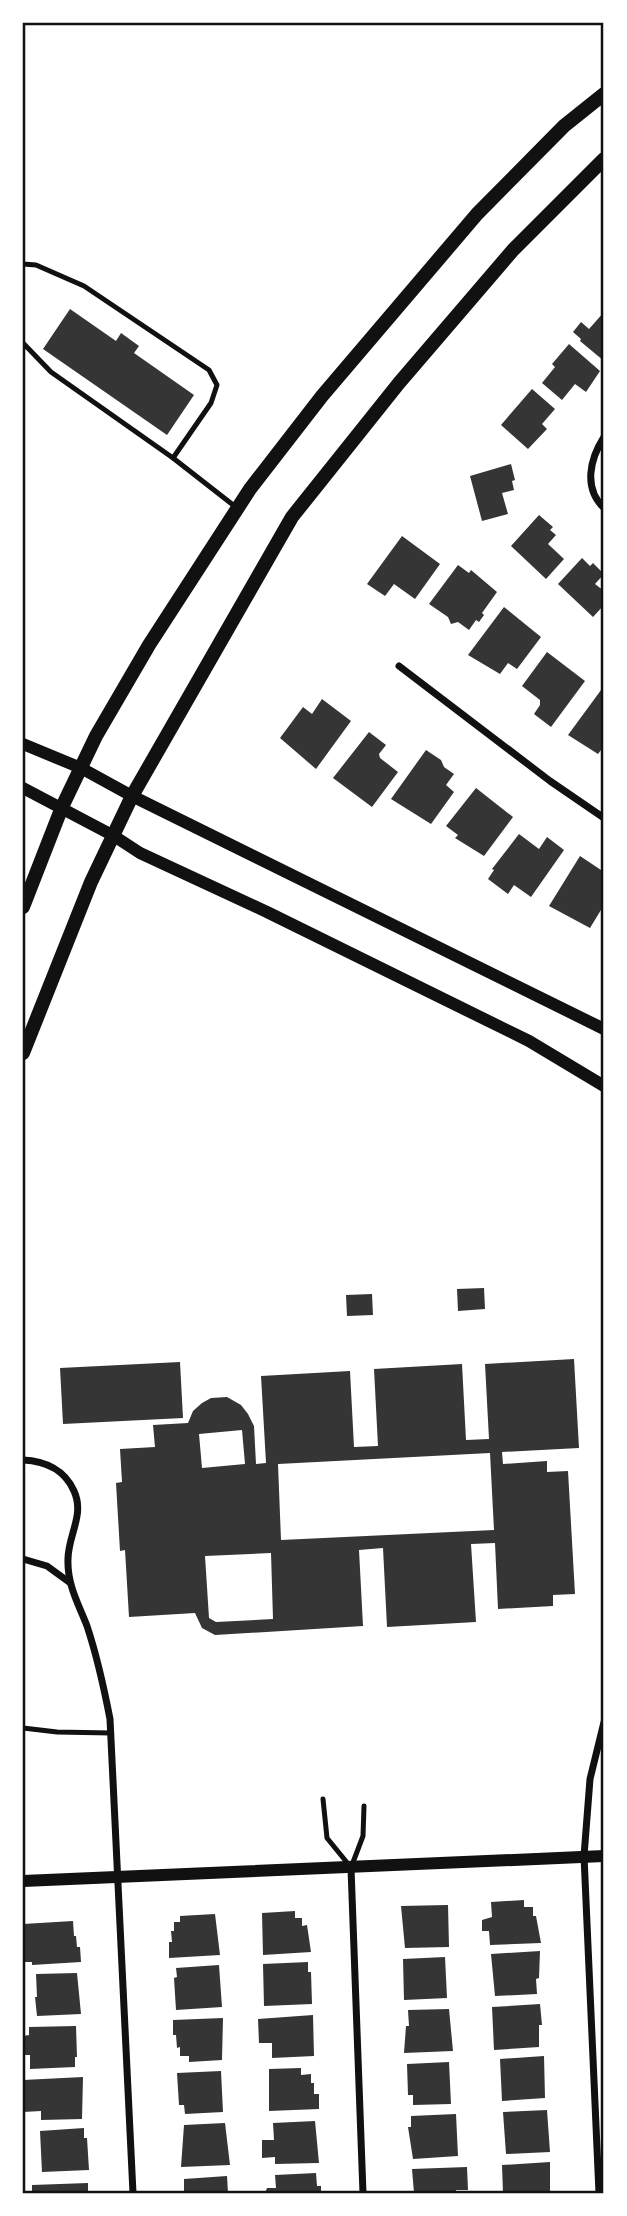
<svg xmlns="http://www.w3.org/2000/svg" width="627" height="2216" font-family="'Alegreya Sans',sans-serif">
<style>
.building{fill:#353535;fill-rule:evenodd}
.lines{fill:none;stroke-linecap:round;stroke-linejoin:round}
.service{stroke:#111;stroke-width:5}
.minor{stroke:#111;stroke-width:7}
.tertiary{stroke:#111;stroke-width:12}
.secondary{stroke:#111;stroke-width:14}
.neatline{fill:none;stroke:#111;stroke-width:2.5}
</style>
<rect width="100%" height="100%" fill="#fff"/>
<g class="building">
<polygon points="70,309 116,341 121,333 139,346 134,353 194,395 167,435 43,349"/>
<polygon points="604,312 604,361 580,341 581,339 573,332 581,322 589,329"/>
<polygon points="569,344 600,371 586,392 575,384 562,400 542,383 555,367 552,364"/>
<polygon points="532,389 555,409 542,424 547,429 528,449 501,425"/>
<polygon points="511,464 515,480 512,481 514,490 502,493 508,514 482,521 470,476"/>
<polygon points="539,515 553,527 550,530 556,535 548,544 564,559 546,579 511,546"/>
<polygon points="402,536 440,564 415,599 394,584 385,596 367,584"/>
<polygon points="582,558 590,566 593,563 604,574 595,584 604,591 604,605 593,617 558,584"/>
<polygon points="458,565 469,573 471,570 497,592 482,613 484,615 479,622 476,620 469,630 458,622 451,624 448,617 429,604"/>
<polygon points="504,607 541,637 517,669 508,663 500,674 468,655"/>
<polygon points="547,652 585,681 551,727 534,714 540,705 540,700 522,686"/>
<polygon points="604,686 604,746 598,754 568,735"/>
<polygon points="322,699 351,721 316,769 280,738 303,707 312,714"/>
<polygon points="369,732 386,745 379,754 380,758 398,772 372,807 333,778"/>
<polygon points="426,750 441,760 444,767 454,774 446,785 454,792 431,824 391,799"/>
<polygon points="476,788 513,817 484,856 455,838 458,835 446,826"/>
<polygon points="519,834 539,849 547,837 564,850 531,897 514,885 508,894 488,879 494,870 492,869"/>
<polygon points="580,856 604,872 604,884 601,889 604,891 604,905 590,928 549,906"/>
<polygon points="484,1288 485,1309 458,1311 457,1289"/>
<polygon points="372,1294 373,1315 347,1316 346,1295"/>
<path d="M574 1359 579 1448 502 1452 503 1464 547 1461V1472L568 1471 575 1594 553 1595V1606L498 1609 495 1543 471 1544 476 1622 387 1627 383 1548 359 1550 363 1626 215 1635 202 1628 195 1613 129 1617 125 1550 120 1551 116 1483 122 1482 120 1449 155 1447 153 1425 188 1423 193 1411 202 1403 211 1398 227 1397 241 1405 248 1414 254 1426 256 1464 266 1463 261 1376 350 1371 354 1447 378 1446 374 1369 462 1364 466 1440 489 1439 485 1364ZM242 1430 245 1464 202 1468 199 1434ZM490 1453 494 1530 281 1540 278 1464ZM271 1553 273 1619 216 1622 209 1618 205 1556Z"/>
<polygon points="180,1362 183,1418 63,1424 60,1368"/>
<polygon points="524,1900 524,1907 533,1907 533,1916 536,1916 541,1943 490,1945 489,1931 482,1931 482,1920 492,1917 491,1902"/>
<polygon points="448,1905 449,1947 405,1948 401,1906"/>
<polygon points="295,1911 295,1918 302,1918 302,1926 307,1925 311,1952 263,1955 262,1913"/>
<polygon points="215,1914 220,1955 169,1958 169,1942 172,1942 171,1931 174,1931 174,1922 180,1922 180,1916"/>
<polygon points="73,1921 74,1936 76,1936 77,1947 80,1947 81,1962 32,1965 32,1962 23,1962 23,1924"/>
<polygon points="540,1951 539,1978 536,1979 537,1994 495,1996 491,1954"/>
<polygon points="445,1957 447,1998 404,2000 403,1959"/>
<polygon points="308,1962 308,1972 311,1972 312,2004 264,2006 263,1964"/>
<polygon points="219,1965 222,2007 176,2010 174,1978 177,1977 176,1968"/>
<polygon points="77,1973 81,2014 37,2016 35,1997 37,1997 36,1974"/>
<polygon points="540,2004 542,2025 539,2025 539,2047 494,2050 492,2007"/>
<polygon points="449,2009 453,2051 404,2053 406,2026 409,2026 408,2010"/>
<polygon points="313,2015 314,2056 272,2058 272,2043 259,2043 258,2019"/>
<polygon points="223,2018 222,2060 189,2062 189,2056 180,2056 180,2047 177,2048 176,2035 173,2035 173,2020"/>
<polygon points="76,2026 77,2057 75,2057 75,2067 30,2069 30,2055 23,2055 23,2036 29,2035 29,2027"/>
<polygon points="544,2056 545,2098 502,2101 500,2059"/>
<polygon points="449,2062 451,2104 413,2105 413,2095 408,2095 407,2064"/>
<polygon points="301,2068 301,2075 311,2074 311,2083 314,2083 314,2094 319,2094 319,2109 269,2111 269,2069"/>
<polygon points="221,2071 223,2112 185,2114 184,2105 179,2105 177,2073"/>
<polygon points="83,2077 82,2119 41,2120 41,2111 23,2112 23,2080"/>
<polygon points="547,2110 550,2152 506,2154 503,2112"/>
<polygon points="456,2114 458,2156 413,2159 408,2127 411,2127 411,2116"/>
<polygon points="315,2121 319,2163 275,2164 275,2157 262,2158 262,2140 274,2140 273,2123"/>
<polygon points="225,2123 230,2165 181,2167 184,2125"/>
<polygon points="84,2128 84,2138 87,2138 89,2170 42,2172 40,2131"/>
<polygon points="550,2162 550,2193 503,2193 502,2165"/>
<polygon points="467,2167 468,2190 456,2190 456,2193 414,2193 412,2169"/>
<polygon points="316,2173 317,2186 321,2186 321,2193 265,2193 267,2188 276,2188 275,2175"/>
<polygon points="227,2176 228,2193 184,2193 184,2179"/>
<polygon points="88,2183 88,2193 32,2193 32,2185"/>
</g>
<g class="lines">
<g class="service">
<polyline points="23,264 36,265 84,286 209,370 217,385 211,403 173,458"/>
<polyline points="23,343 51,372 173,458 237,508"/>
<polyline points="23,1728 57,1732 111,1733"/>
<polyline points="323,1799 327,1838 349,1865"/>
<polyline points="352,1865 363,1836 364,1806"/>
</g>
<g class="minor">
<path d="M604 437C590 459 583 488 604 508"/>
<polyline points="399,666 550,781 604,818"/>
<path d="M23 1460C45 1461 65 1470 74 1491 85 1515 68 1535 68 1559 67 1584 78 1603 87 1626 97 1656 104 1688 110 1719L133 2193"/>
<polyline points="23,1559 47,1566 69,1582"/>
<polyline points="351,1868 363,2193"/>
<polyline points="599,2193 584,1856 590,1779 604,1722"/>
</g>
<g class="tertiary">
<polyline points="23,744 81,768 132,796 604,1029"/>
<polyline points="23,788 114,836 140,853 267,912 529,1041 604,1086"/>
<polyline points="23,1881 604,1856"/>
</g>
<g class="secondary">
<polyline points="23,907 62,807 96,736 149,645 250,489 322,396 477,214 564,126 604,94"/>
<polyline points="23,1053 91,882 132,796 292,517 399,383 513,250 604,159"/>
</g>
</g>
<rect width="627" height="2216" fill="none" stroke="#ffffff" stroke-width="49"/>
<rect x="24" y="24" width="578" height="2168" class="neatline"/>
</svg>
